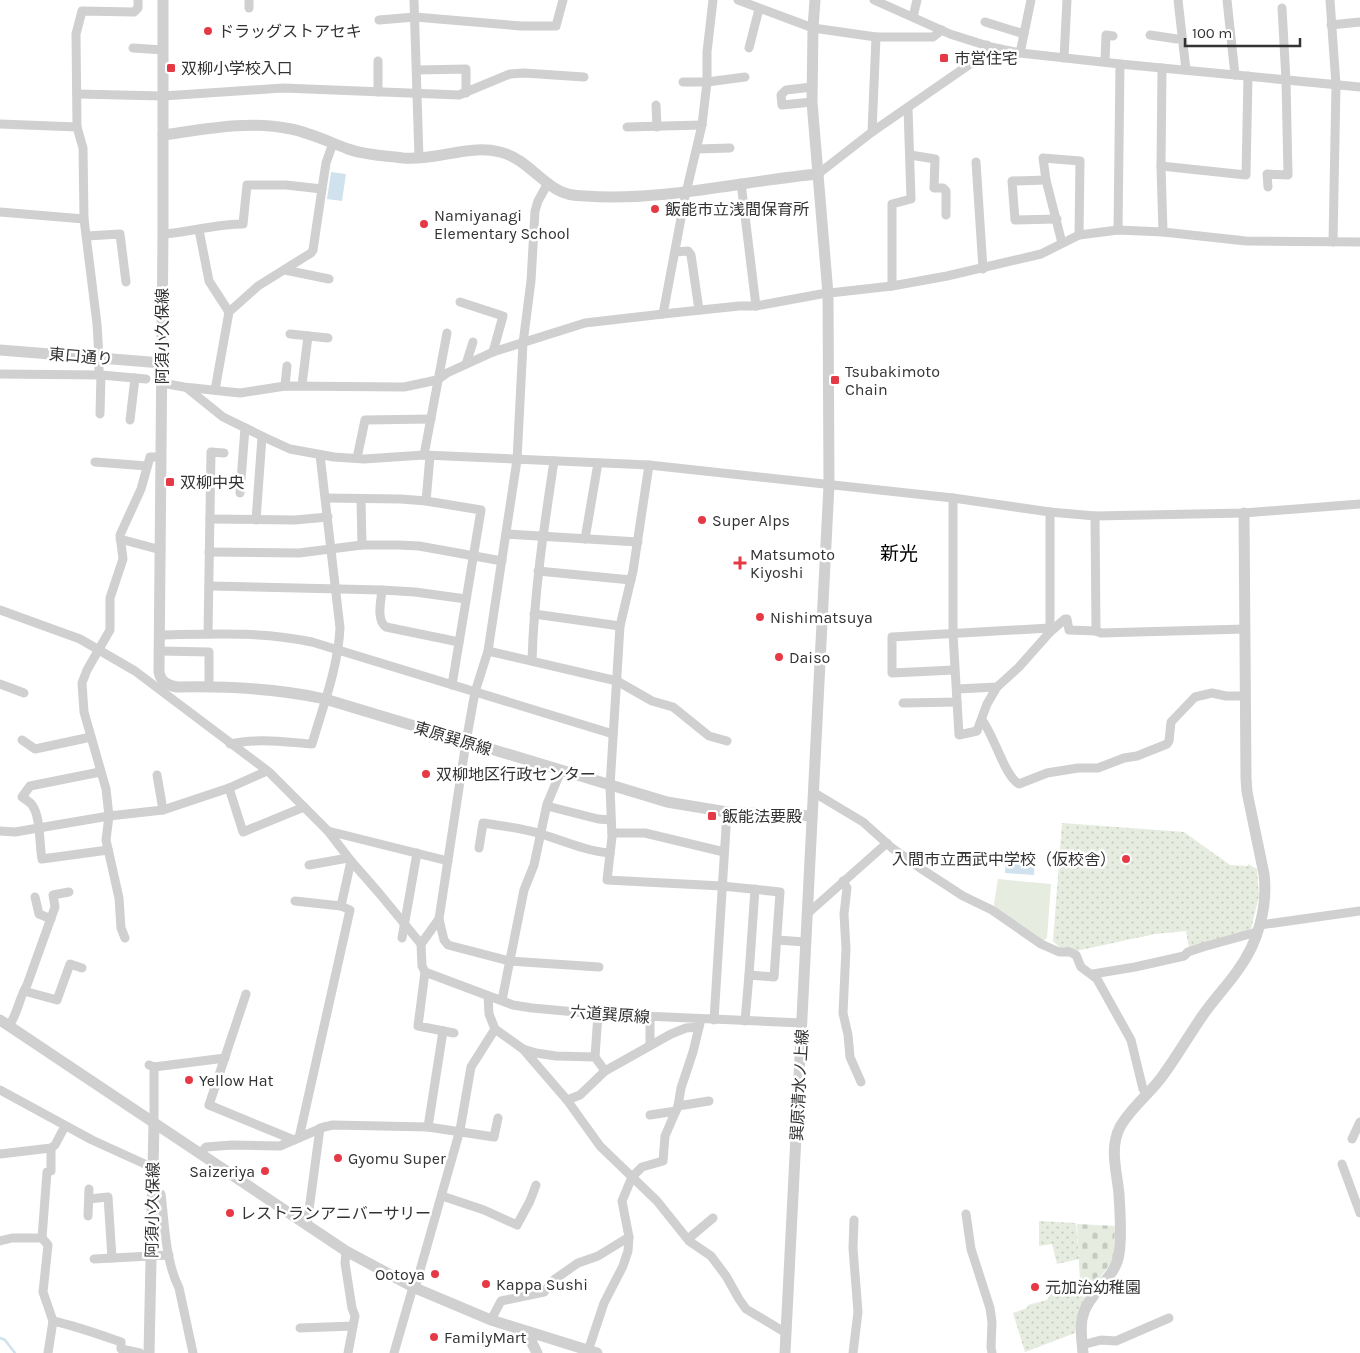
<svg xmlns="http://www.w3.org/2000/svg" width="1360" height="1353" font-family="Karla,'Noto Sans JP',sans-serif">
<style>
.green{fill:#e6ecdf}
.cemetery{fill:url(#cemetery-stones)}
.park{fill:url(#park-dots)}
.water{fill:#cfe2ee}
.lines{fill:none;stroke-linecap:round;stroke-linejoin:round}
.stream{stroke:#cfe2ee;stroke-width:2.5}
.minor{stroke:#d0d0d0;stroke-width:9}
.tertiary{stroke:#d0d0d0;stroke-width:11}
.poi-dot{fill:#e63946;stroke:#fff;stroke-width:2}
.labels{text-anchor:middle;stroke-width:5;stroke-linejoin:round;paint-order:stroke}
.poi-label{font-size:16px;fill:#333;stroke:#fff;text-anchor:start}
.street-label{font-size:16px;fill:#333;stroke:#fff}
.quarter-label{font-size:19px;fill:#000;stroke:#fff}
</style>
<defs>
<pattern id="cemetery-stones" width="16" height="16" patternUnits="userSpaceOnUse" patternTransform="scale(1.25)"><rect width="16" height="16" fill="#e6ecdf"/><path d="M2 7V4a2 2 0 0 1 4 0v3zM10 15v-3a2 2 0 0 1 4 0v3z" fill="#c6cbc0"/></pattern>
<pattern id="park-dots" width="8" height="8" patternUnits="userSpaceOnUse" patternTransform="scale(1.25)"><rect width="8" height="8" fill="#e6ecdf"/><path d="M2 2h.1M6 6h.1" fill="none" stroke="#c6cbc0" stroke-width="1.8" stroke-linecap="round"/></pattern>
</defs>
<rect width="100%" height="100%" fill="#fff"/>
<polygon class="green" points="998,879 1051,884 1047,938 1042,942 996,909 994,904"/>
<polygon class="cemetery" points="1077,1224 1115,1226 1114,1256 1111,1263 1086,1296 1084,1282 1080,1282"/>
<g class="park">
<polygon points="1062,823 1184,832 1230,865 1248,866 1248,864 1257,869 1259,896 1251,929 1244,933 1189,948 1186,931 1155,934 1076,951 1061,949 1053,941"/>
<polygon points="1039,1221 1076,1223 1079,1259 1057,1264 1052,1244 1039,1246"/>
<polygon points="1083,1282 1086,1296 1077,1318 1075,1333 1025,1352 1013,1313 1027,1308 1028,1305 1047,1300 1052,1292 1058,1291 1058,1289 1074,1286 1075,1283"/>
</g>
<g class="water">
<polygon points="331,172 346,174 342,201 327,199"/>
<polygon points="1006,858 1035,860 1034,875 1005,873"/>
</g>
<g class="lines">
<polyline class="stream" points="0,1338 5,1340 15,1353"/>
<g class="minor">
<polyline points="249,0 249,8"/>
<polyline points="414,0 419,158"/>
<polyline points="738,0 813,28 876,37 933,37 942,30"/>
<polyline points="874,0 950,34 991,47 1020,53 1120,64 1360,87"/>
<polyline points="1178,0 1186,70"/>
<polyline points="1227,0 1235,75"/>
<polyline points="1330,0 1336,85 1333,242"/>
<polyline points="913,17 917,0"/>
<polyline points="379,20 415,17 521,26 556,26 563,0"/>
<polyline points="985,22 1024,34"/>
<polyline points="1331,25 1360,22"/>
<polyline points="1150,35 1177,39"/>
<polyline points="133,48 163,50"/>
<polyline points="749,48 759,9"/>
<polyline points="1020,53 1031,0"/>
<polyline points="1064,58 1067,0"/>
<polyline points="378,61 378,92"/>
<polyline points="1105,62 1106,35 1113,36"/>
<polyline points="1162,68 1161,166 1163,232"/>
<polyline points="417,70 466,69 466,93"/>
<polyline points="683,82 707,82 745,77"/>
<polyline points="77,94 163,96 283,88 459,95 510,74 524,73 584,77"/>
<polyline points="812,102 782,105 781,95 786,90 812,87"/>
<polyline points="656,105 657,127"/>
<polyline points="0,124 77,127"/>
<polyline points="627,127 702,125"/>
<polyline points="872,132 876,37"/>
<polyline points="697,149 730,148"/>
<polyline points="910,155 935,159 934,188 943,188 946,191 946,215"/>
<polyline points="976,162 983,269"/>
<polyline points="1161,166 1246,175 1248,76"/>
<polyline points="818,174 872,132 986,53 987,45"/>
<polyline points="1046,180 1012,181 1015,220 1057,219"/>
<polyline points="548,183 538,201 535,211 531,281 523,343 517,460 488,651 475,692 466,742 439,919 444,940 448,945 509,961 599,967"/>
<polyline points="741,183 756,306"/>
<polyline points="1268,187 1267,174 1288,175 1286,80 1282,8"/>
<polyline points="0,212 84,219"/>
<polyline points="199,230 209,281 229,312"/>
<polyline points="1118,230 1120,64"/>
<path d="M163 234C190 232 216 224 243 224L247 185H286L322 189 326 163 333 143"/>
<polyline points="87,236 120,234 126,282"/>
<polyline points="1062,243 1046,180 1043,158 1080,161 1079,235"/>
<polyline points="675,252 688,251 691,255 699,310"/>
<polyline points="285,270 329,279"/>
<polyline points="892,286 892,204 911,199 908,108"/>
<polyline points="460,302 503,316 493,352"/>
<polyline points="663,314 739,306 756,306 821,294 892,286 947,276 1041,254 1079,235 1118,230 1163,232 1246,241 1360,242"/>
<polyline points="290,334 328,338"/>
<polyline points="466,364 473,342"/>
<polyline points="0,374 101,375 146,379"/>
<polyline points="99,375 99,358 97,324 84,219 83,148 77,127 76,34 82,11 134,12 138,8 138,0"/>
<polyline points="162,383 184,387 240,393 285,386 404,387 437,380 447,373 493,352 585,323 663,314 685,197 702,125 707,82 707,52 713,0"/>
<polyline points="302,385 308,336"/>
<polyline points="285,386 287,366"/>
<polyline points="187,388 223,417 268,439 290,449 334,457 364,459 424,455 649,465 953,498 1050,512 1095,516 1244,513 1360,504"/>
<polyline points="215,390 229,312 258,286 311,253 313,250 322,189"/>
<polyline points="100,414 101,375"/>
<polyline points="130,420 135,378"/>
<polyline points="424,455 447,333"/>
<polyline points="357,458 365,420 431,419"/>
<polyline points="95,462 147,466"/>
<polyline points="649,465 633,571 620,626 610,786 612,837 607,880 722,886 780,892 774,977 749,975"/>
<polyline points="240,493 245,428"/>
<polyline points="326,498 401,499 426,501 481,510 452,685"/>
<polyline points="953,498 953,634 959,735 977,731 987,704 997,687 1019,667 1050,632 1065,619 1067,619 1069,630 1096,631 1101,633 1245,629"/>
<polyline points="361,499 362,545"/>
<polyline points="426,501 430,456"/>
<polyline points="1050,512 1050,632"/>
<polyline points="1095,516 1096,631"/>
<polyline points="210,519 295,520 328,517"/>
<polyline points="256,520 262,437"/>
<polyline points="506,534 638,542"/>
<polyline points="120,539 161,550"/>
<polyline points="585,539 598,463"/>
<polyline points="209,552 299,553 362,545 399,545 419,546 502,561"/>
<polyline points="538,571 631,580"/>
<polyline points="209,586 382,590 415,592 466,599"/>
<path d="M382 590C381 601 376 620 386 627L459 642"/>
<polyline points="0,610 80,639 135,671 269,772 328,831 351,861 379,893 421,944 422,966 425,972 418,1026 454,1033"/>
<polyline points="534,614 620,626"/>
<polyline points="208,634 211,452 224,453"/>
<path d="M160 635C211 634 261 631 312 642L613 734"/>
<polyline points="160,651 209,652 209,687"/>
<polyline points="488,651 617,681 652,701 673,707 709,736 727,741"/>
<path d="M532 661C534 593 544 527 554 461"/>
<polyline points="954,670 892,673 892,637 1050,628"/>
<polyline points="0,684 24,693"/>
<polyline points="957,689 997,687"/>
<polyline points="903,703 957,702"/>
<path d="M982 720C994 735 1005 777 1019 784L1047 773 1078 768H1098L1124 758 1137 756 1167 744 1169 741 1171 722 1195 697 1212 693 1226 696H1245"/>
<polyline points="22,740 35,749 91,737"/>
<path d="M230 744C256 738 284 742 312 744 323 706 338 668 340 628L320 455"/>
<path d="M100 772 30 786 22 797C25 799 30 802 32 805 41 817 39 844 42 859L108 850"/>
<polyline points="157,775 163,810"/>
<polyline points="229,788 243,832 304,807"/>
<polyline points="813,792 863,822 892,848 923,870 963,896 992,910 1041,944 1059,952 1070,952 1076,955 1081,967 1097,979 1131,1040 1143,1089 1148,1094"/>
<polyline points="547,806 598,819 611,820"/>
<polyline points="0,831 15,832 109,816 163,810 229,788 267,771"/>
<polyline points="328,831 448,861"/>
<polyline points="612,833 645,833 724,852"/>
<path d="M479 848 483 823C502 826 523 828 541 834 564 841 586 851 610 853"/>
<polyline points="309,865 348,858"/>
<polyline points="843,881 847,888 844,914 846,949 843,1013 848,1035 850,1057 861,1082"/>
<polyline points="35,897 39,914 51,919"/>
<polyline points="295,901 341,906 350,910 299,1138"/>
<polyline points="341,906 351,861"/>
<polyline points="807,914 887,843"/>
<polyline points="1260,925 1360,911"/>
<polyline points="125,938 121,928 119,898 106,840 109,816 106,789 84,712 82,683 87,670 110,630 110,598 123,559 120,535 141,489 150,457 161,457"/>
<polyline points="402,938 417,853"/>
<polyline points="777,940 805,942"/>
<polyline points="421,944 439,919"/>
<polyline points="425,972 513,1005 532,1008 598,1014 802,1023"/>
<polyline points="1093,974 1135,967 1184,956 1188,952 1203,947 1257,932"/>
<polyline points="24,991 57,1000 70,964 82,968"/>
<polyline points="246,994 209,1105 294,1140"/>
<polyline points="488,996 489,1014 495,1029 523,1049 536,1053 556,1056 595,1057"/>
<polyline points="502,1000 524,890 534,865 547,804 561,771"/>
<polyline points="598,1014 595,1057 605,1071"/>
<polyline points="714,1020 727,812"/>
<polyline points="745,1021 749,975 755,889"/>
<path d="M9 1026C18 1013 19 998 27 985L55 907 53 895 69 892"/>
<polyline points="650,1045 650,1017"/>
<polyline points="523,1049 567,1100 600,1146 657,1201 689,1241 711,1256 726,1276 739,1299 746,1309 786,1333"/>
<polyline points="149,1065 154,1067 225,1058"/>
<polyline points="0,1090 92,1140 147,1165"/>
<polyline points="567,1100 580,1095 605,1071 671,1034 686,1028 699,1027"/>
<polyline points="678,1106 709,1101"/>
<polyline points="650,1115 676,1111"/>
<polyline points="154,1123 154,1067"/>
<polyline points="428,1127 443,1031"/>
<polyline points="1352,1139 1360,1122"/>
<polyline points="0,1154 51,1148 55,1145 65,1126"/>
<polyline points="200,1154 206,1147 232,1145 280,1146 324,1127 333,1125 428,1127 494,1137 498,1118"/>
<polyline points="1342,1164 1360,1213"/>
<path d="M161 1194C165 1225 165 1260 179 1288L193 1353"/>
<polyline points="442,1196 484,1210 517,1225 530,1201 536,1185"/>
<polyline points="89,1199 108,1197 112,1258"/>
<polyline points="966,1214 971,1249 990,1308 992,1322 991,1347 992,1353"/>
<polyline points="88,1216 89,1189"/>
<polyline points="307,1225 320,1128"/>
<polyline points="42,1238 47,1172 51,1171 51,1148"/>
<polyline points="688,1239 713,1218"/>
<path d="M0 1241 12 1238H42L48 1245 43 1292 53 1321C76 1326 98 1334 121 1342V1349L140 1353"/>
<polyline points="346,1251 345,1263 352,1308 355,1316 348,1353"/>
<polyline points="94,1259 169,1255"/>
<polyline points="415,1288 460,1130 471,1067 495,1029"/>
<polyline points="491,1320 501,1301 544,1292 555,1279 578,1263 598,1256 629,1237"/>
<polyline points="300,1328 353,1326"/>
<polyline points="1082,1345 1101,1340 1116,1341 1169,1318"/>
<polyline points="588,1351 604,1303 623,1266 628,1251 629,1237 622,1201 632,1177 642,1167 663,1161 665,1136 678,1106 681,1088 693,1052 701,1019"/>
<polyline points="48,1353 53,1321"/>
<polyline points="394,1353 413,1287"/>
<polyline points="853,1353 858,1312 853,1248 854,1220"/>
</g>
<g class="tertiary">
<path d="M163 0V232L159 672C161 682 167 685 177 687 227 686 276 688 325 699L667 802 727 812 812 816"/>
<path d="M163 135C206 129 248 120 291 129 311 133 329 142 348 149 365 155 386 156 403 158 436 161 468 144 500 152 524 158 536 177 556 189 564 194 576 196 585 196 661 202 742 181 818 174"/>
<polyline points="0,350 162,363"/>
<polyline points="0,1020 346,1251 415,1288 491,1320 597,1353"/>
<polyline points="531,1333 532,1343 537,1353"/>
<polyline points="149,1353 154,1123"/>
<polyline points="785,1353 829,485 828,294 812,102 813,28 815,0"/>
<path d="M1083 1353C1082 1339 1079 1325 1084 1312 1091 1291 1116 1277 1119 1254 1122 1235 1120 1213 1119 1194 1117 1172 1109 1148 1120 1127 1130 1109 1149 1094 1161 1078 1176 1058 1189 1035 1203 1015 1214 999 1227 986 1238 970 1258 943 1268 907 1264 874L1247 792 1246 778 1244 513"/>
</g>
</g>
<g class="poi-dot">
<circle cx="208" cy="31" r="5"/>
<rect x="939" y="53" width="10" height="10" rx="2.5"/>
<rect x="166" y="63" width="10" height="10" rx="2.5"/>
<circle cx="655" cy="209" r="5"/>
<circle cx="424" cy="224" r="5"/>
<rect x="830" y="375" width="10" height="10" rx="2.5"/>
<rect x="165" y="477" width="10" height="10" rx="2.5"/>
<circle cx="702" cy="520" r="5"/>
<path d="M737.5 555.5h5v5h5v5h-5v5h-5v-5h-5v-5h5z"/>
<circle cx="760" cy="617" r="5"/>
<circle cx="779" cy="657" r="5"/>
<circle cx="426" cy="774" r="5"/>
<rect x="707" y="811" width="10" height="10" rx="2.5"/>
<circle cx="1126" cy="859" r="5"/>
<circle cx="189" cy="1080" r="5"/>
<circle cx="338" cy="1158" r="5"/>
<circle cx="265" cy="1171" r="5"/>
<circle cx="230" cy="1213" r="5"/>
<circle cx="435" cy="1274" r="5"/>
<circle cx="486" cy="1284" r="5"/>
<circle cx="1035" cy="1287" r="5"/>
<circle cx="434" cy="1337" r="5"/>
</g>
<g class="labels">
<g class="poi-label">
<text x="218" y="37">ドラッグストアセキ</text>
<text x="954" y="64">市営住宅</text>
<text x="181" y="74">双柳小学校入口</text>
<text x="665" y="215">飯能市立浅間保育所</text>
<text x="434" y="221">Namiyanagi<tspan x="434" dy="18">Elementary School</tspan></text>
<text x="845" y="377">Tsubakimoto<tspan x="845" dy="18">Chain</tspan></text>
<text x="180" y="488">双柳中央</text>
<text x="712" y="526">Super Alps</text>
<text x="750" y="560">Matsumoto<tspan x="750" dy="18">Kiyoshi</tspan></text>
<text x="770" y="623">Nishimatsuya</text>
<text x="789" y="663">Daiso</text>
<text x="436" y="780">双柳地区行政センター</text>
<text x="722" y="822">飯能法要殿</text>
<text x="1116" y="865" text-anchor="end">入間市立西武中学校（仮校舎）</text>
<text x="199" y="1086">Yellow Hat</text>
<text x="348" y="1164">Gyomu Super</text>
<text x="255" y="1177" text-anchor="end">Saizeriya</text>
<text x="240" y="1219">レストランアニバーサリー</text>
<text x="425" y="1280" text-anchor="end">Ootoya</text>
<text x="496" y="1290">Kappa Sushi</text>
<text x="1045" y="1293">元加治幼稚園</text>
<text x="444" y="1343">FamilyMart</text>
</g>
<g class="street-label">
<text transform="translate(162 336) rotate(-90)" y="6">阿須小久保線</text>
<text transform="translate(81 356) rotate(5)" y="6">東口通り</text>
<text transform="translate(453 738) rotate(17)" y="6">東原巽原線</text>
<text transform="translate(610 1014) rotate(4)" y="6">六道巽原線</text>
<text transform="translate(799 1085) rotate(-87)" y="6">巽原清水ノ上線</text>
<text transform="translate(152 1210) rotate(-89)" y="6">阿須小久保線</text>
</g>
<g class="quarter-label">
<text x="899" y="560">新光</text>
</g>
</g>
<path d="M1185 38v8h115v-8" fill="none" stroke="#333333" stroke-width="2.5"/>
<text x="1192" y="38" font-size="15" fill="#333333" stroke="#ffffff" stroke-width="4" paint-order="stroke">100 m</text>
</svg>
